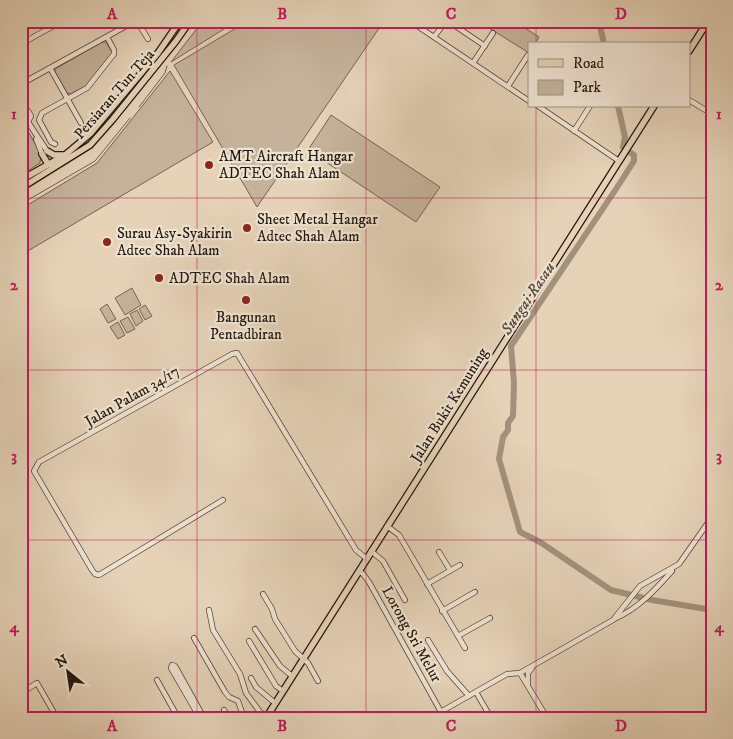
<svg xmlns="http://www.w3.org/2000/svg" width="733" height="739" font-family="'IM FELL DW Pica',serif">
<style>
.green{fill:#c4b29a;stroke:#726454}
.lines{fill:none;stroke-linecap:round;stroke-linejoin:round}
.stream{stroke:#6e6150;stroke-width:1}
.river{stroke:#a2927d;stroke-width:6}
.minor-casing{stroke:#524638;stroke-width:6}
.major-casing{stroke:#21170d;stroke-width:8}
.minor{stroke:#eee2d0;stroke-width:4.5}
.major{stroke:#e5d2b7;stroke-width:5.5}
.grid{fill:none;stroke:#c2185b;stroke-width:1;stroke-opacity:0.55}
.poi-dot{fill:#8f2418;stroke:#eee2d0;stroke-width:2}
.labels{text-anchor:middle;stroke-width:4.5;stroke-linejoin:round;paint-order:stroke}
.street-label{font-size:15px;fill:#21170d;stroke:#eee2d0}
.poi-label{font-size:15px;fill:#21170d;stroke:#eee2d0;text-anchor:start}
.water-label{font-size:16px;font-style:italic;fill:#55483a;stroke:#eee2d0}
.neatline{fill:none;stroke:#c2185b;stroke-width:2}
.grid-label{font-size:16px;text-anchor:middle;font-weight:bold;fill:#c2185b}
</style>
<rect width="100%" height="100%" fill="#e5d2b7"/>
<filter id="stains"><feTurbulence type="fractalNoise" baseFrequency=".004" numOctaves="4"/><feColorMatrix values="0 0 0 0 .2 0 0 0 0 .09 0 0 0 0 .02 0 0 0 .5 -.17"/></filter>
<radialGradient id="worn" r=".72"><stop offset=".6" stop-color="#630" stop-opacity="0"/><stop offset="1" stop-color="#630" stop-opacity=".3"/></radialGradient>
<g class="green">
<polygon points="248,21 384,21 257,207 174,65"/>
<polygon points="478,21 514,21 539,37 535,44 529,44 529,53"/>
<polygon points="202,22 224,29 171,62"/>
<polygon points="102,42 106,42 112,52 110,57 86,86 70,94 67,93 55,72 55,69"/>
<polygon points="170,71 213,142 21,255 21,209 97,163"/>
<polygon points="331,115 440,187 416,222 308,150"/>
<path d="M21 125 25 126 41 154 40 163 21 175V164C31 156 23 152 21 142 20 137 21 130 21 125Z"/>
<polygon points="132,288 141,305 125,315 115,298"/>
<polygon points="107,304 116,319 108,323 100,309"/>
<polygon points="145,305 152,316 145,320 139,309"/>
<polygon points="137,310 143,321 136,326 130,314"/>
<polygon points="128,317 135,329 127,333 120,321"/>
<polygon points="118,322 125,335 118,339 110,327"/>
</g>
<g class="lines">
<g class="stream">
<polyline points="166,29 170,21"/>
<polyline points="139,107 165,73 167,66"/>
<polyline points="21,204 95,161 130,118"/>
</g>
<g class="river">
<polyline points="599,21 604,44"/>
<polyline points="618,106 625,137 623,147"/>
<polyline points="631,153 634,155 634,161 616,189 511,346 514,383 513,416 508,423 508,430 503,437 499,459 520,532 540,542 611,590 652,600 712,610"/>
</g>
<g class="minor-casing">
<g id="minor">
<polyline points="137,21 148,39"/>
<polyline points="410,21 529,101"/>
<polyline points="448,21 485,46"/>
<polyline points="434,37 446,21"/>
<polyline points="21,44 62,21"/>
<polyline points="473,63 493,33"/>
<polyline points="50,68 81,123"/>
<polyline points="21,84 135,21"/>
<polyline points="508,86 528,55"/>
<polyline points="689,100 712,114"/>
<polyline points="538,106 619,161"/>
<polyline points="21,110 28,111 31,116 28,122 21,122"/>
<polyline points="28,122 47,151"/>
<polyline points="574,131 590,106"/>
<polyline points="36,139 42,154"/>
<polyline points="55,144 51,142 39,120 42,113 87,88 114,54 114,50 107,37"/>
<path d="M21 148C25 153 26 158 21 163"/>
<polyline points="223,500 99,575 95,574 92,570 34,471 39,462 232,354 237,353 356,550 367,559"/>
<polyline points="387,526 399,535 465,648"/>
<polyline points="371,551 383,561 405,600"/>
<polyline points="439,552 450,570"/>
<polyline points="359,571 363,574 369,582 441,712"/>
<polyline points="427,584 460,565"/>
<polyline points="263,594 272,609 275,619 295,651 308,663 318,681"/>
<polyline points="209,610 213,630 240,674 246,693 260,712 267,716"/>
<polyline points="442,611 475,592"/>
<path d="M614 619C638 609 655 590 672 571"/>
<polyline points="255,629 280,666 292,676"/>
<polyline points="458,636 490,618"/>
<polyline points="194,638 225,692 229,697 238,701 244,718"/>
<polyline points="428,640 447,671 469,696"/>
<polyline points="249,641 276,686 283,691"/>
<polyline points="520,673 613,620 640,586 679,564 712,517"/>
<polyline points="520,673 547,718"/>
<polyline points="251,678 256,687 275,703"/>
<polyline points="157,680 176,714 174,718"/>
<polyline points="528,684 528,673 532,668"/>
<polyline points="476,692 491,718"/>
<polyline points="21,693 37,683 57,718"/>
<polyline points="224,710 229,718"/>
<polyline points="200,718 171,668 172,665 175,666 179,673 204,718"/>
<polyline points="430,718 507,674 520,673"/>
</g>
</g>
<g class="major-casing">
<g id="major">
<polyline points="689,51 708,21"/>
<polyline points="47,151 54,155 64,155"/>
<polyline points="42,154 48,164 52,165"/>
<polyline points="21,180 65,155 90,134 158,53 180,21"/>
<polyline points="21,188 90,145 113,119 176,41 190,21"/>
<polyline points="266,718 654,106"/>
</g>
</g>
<use href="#minor" class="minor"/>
<use href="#major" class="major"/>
</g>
<path class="grid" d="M197 21V718M366 21V718M536 21V44M536 106V718M21 198H712M21 370H712M21 540H712"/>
<g class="poi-dot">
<circle cx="209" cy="165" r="5"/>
<circle cx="247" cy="228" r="5"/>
<circle cx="107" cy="242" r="5"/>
<circle cx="159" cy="278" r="5"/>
<circle cx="246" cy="300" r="5"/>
</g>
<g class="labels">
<g class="street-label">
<text transform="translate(114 94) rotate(-49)" y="5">Persiaran Tun Teja</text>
<text transform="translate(132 396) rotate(-30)" y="5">Jalan Palam 34/17</text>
<text transform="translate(449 405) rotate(-58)" y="5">Jalan Bukit Kemuning</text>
<text transform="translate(412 634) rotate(61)" y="5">Lorong Sri Melur</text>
</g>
<g class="poi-label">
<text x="219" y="161">AMT Aircraft Hangar<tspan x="219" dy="17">ADTEC Shah Alam</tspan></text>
<text x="257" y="224">Sheet Metal Hangar<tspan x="257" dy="17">Adtec Shah Alam</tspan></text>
<text x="117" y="238">Surau Asy-Syakirin<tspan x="117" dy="17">Adtec Shah Alam</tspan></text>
<text x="169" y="283">ADTEC Shah Alam</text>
<text x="246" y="322" text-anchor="middle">Bangunan<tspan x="246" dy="17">Pentadbiran</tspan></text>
</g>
<g class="water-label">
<text transform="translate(527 298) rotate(-56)" y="6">Sungai Rasau</text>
</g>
</g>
<rect width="733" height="739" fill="none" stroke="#e5d2b7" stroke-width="55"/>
<rect x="528" y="42" width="162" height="65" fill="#eee2d0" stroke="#9c9182"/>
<rect x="538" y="59" width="25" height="8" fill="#e5d2b7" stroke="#9c9182"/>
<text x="573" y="68" font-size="15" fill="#21170d">Road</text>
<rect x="538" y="80" width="25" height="15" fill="#c4b29a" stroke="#9c9182"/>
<text x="573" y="92" font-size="15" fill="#21170d">Park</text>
<g transform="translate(68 672) rotate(330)" stroke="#eee2d0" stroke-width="4" paint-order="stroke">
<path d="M0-4L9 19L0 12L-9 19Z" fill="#21170d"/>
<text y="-8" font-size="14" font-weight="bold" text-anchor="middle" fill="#21170d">N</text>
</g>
<rect x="28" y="28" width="678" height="684" class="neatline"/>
<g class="grid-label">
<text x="112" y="19">A</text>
<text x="282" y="19">B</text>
<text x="451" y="19">C</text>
<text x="621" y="19">D</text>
<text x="14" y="119">1</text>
<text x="719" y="119">1</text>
<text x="14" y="290">2</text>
<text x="719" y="290">2</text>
<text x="14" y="461">3</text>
<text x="719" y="461">3</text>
<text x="14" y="632">4</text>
<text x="719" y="632">4</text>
<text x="112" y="731">A</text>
<text x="282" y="731">B</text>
<text x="451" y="731">C</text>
<text x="621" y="731">D</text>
</g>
<rect width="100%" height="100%" filter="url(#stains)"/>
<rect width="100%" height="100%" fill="url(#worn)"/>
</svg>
